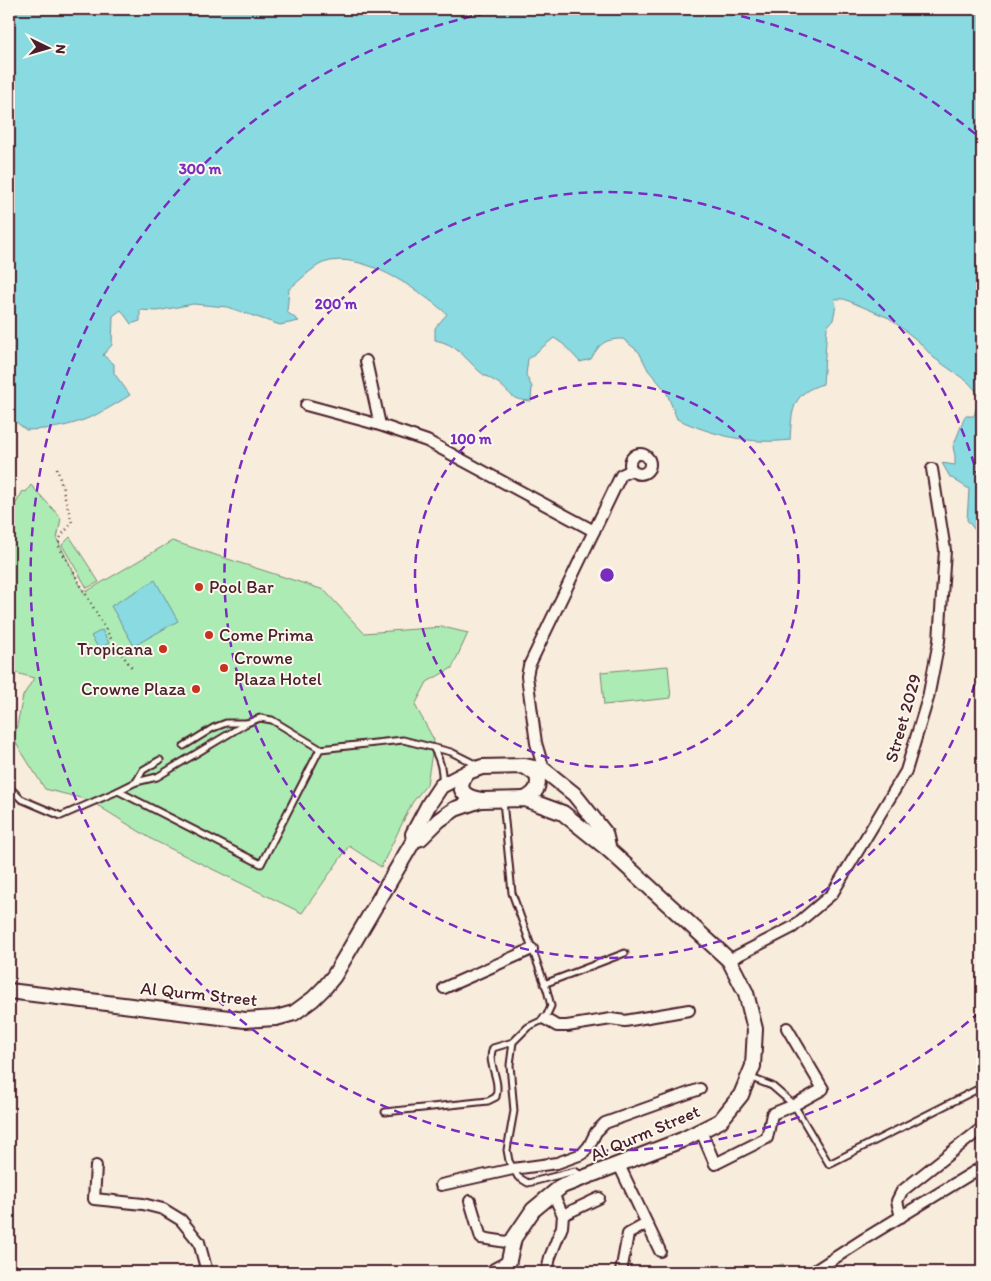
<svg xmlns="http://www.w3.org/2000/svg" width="991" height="1281" font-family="Itim,sans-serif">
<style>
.green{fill:#acecb4;stroke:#7b8670}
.water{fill:#89dae1;stroke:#708f98}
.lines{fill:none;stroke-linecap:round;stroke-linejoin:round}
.lane-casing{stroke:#4a1f2b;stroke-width:9}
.street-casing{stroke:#4a1f2b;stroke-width:14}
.secondary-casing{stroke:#4a1f2b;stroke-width:18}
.path{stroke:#4a1f2b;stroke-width:2.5;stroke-dasharray:1 4;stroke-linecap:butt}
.lane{stroke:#fbf7ec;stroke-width:5}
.street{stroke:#fbf7ec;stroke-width:10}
.secondary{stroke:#fbf7ec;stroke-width:14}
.ring{fill:none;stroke:#7b2cbf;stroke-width:2.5;stroke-dasharray:9 6}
.poi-dot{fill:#c8321e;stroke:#fbf7ec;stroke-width:2}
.labels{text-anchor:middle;stroke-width:4;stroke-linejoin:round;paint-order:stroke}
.poi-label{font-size:18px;fill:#4a1f2b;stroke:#fbf7ec;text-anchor:start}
.street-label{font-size:18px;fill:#4a1f2b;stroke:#fbf7ec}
.centre{fill:#7b2cbf;stroke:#fbf7ec;stroke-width:2.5}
.ring-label{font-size:15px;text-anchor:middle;font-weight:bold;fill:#7b2cbf;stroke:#fbf7ec;stroke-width:4;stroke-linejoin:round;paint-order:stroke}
</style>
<rect width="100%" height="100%" fill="#f8ecdc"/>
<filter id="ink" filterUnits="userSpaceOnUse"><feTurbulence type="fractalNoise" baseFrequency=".02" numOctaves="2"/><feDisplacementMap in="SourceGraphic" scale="10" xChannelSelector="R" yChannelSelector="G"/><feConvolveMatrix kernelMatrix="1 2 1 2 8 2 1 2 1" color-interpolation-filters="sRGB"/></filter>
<g filter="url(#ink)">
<g class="green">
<polygon points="31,485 61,518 57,539 84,593 172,541 324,590 364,633 443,627 468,633 452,668 427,682 415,705 434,740 427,784 412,803 381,867 349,846 302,913 153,840 89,800 45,789 14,740 23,696 34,678 9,671 9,515 23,491 26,492"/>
<polygon points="70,537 99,582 87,588 62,545"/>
<polygon points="668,666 671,698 604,705 601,672"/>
<polygon points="783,1264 786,1272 756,1272"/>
</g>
<g class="water">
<path d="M9 9H982V539L967 520 969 489 950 477 942 463 955 465V456L953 447 965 416H974L980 395 968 382 934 358 918 341 889 318 844 299H834L836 305 833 320 827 327 823 384C791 393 792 411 790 440 751 445 712 435 677 419L666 391 648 370 639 352 623 339C605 339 600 343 591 359L580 362 563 344 554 338 528 359 526 375 532 387 531 401C510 400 513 395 498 383 492 379 484 376 479 371 464 357 456 344 435 340V328L447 314C419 290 361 249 323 263 313 267 298 282 289 289L287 312 299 321 280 325 227 307 193 304 157 311 140 310V321L131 324 121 310 113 316 112 345 103 355 114 364V373L130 395C93 419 70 429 26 430L16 422 9 421Z"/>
<polygon points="155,580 178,621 134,646 111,606"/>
<polygon points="102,630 109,643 99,649 91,636"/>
</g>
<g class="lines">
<g class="lane-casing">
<g id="lane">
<polyline points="184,746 213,728 226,723 247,723"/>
<polyline points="320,749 261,864 118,791 136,782 157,777 247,723 260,718 272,720 320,749 403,740 451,752 479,766"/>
<path d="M434 749C440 760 443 770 442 782"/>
<polyline points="136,782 143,770 160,760"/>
<polyline points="9,787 21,799 61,816 118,791"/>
<polyline points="503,801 512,893 547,990 551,1006 545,1019 528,1027 513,1042 510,1065 514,1111 507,1150 509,1161 518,1177 528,1183 575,1171 583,1176"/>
<polyline points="544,984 625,953"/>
<polyline points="749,1077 772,1086 794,1105 829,1164 982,1087"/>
<path d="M385 1112 488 1101 496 1097C501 1077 486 1064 493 1048L513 1042"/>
</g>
</g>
<g class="street-casing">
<g id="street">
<polyline points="366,361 380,425 427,441 594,531 529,666 527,676 536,743 544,770"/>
<polyline points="306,405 380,425"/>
<circle cx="640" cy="464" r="10"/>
<polyline points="594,531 621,475 632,470"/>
<polyline points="729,960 793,927 832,894 906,771 928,698 939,641 945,550 932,469"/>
<polyline points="444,988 532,949"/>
<polyline points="545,1019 557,1026 567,1026 611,1019 625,1021 689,1010"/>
<polyline points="701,1131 715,1164 767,1138 772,1114 794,1105 823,1089 787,1028"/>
<polyline points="619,1165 660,1251"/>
<polyline points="96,1166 94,1199 143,1204 163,1209 181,1220 199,1242 207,1272"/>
<polyline points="441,1185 513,1169 557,1163 582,1154 589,1146 596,1132 605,1123 700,1089"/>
<polyline points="470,1201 481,1238 513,1243"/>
<polyline points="563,1215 599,1198"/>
<polyline points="901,1217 897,1201 902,1191 982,1128"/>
<polyline points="492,1272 494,1269 509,1261"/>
<polyline points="547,1272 550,1257 562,1227 563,1215 553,1194"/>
<polyline points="621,1272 628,1234 646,1224"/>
<polyline points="813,1272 864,1239 982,1167"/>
</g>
</g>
<g class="secondary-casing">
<g id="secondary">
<path d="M468 772C455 788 462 797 481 800"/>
<path d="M525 799C536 793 540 787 537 775L526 767"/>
<polyline points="414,840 421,838 439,820 455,809 481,800 525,799 563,813 609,850 729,960 746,993 755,1029 753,1066 741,1095 720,1121 682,1140 562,1186 533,1210 514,1238 507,1269 508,1272"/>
<polyline points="9,991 245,1020 276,1018 294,1013 313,999 325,987 334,976 414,840 413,834 429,804 441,786 468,772 482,767 525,766 544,770 574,794 605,833 609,850"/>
</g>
</g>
<polyline class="path" points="57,468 72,523 61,536 58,545 114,644 133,669"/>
<use href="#lane" class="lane"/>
<use href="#street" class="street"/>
<use href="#secondary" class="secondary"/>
</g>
</g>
<g class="ring">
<circle cx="607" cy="575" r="192"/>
<path d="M982 655A383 383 0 1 1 982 495"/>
<path d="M980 1012A575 575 0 1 1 502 10M712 10A575 575 0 0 1 980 138"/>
</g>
<g class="poi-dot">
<circle cx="199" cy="587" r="5"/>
<circle cx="209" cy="635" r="5"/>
<circle cx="163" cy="649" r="5"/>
<circle cx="224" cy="668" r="5"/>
<circle cx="196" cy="689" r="5"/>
</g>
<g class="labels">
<g class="poi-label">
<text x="209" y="593">Pool Bar</text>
<text x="219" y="641">Come Prima</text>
<text x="153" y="655" text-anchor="end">Tropicana</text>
<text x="234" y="664">Crowne<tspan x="234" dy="21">Plaza Hotel</tspan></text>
<text x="186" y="695" text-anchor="end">Crowne Plaza</text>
</g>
<g class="street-label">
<text transform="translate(903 718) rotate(-74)" y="6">Street 2029</text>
<text transform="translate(199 994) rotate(6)" y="6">Al Qurm Street</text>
<text transform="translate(645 1133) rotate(-23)" y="6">Al Qurm Street</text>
</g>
</g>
<circle cx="607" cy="575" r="8" class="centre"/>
<g class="ring-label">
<text x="200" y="174">300 m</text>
<text x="336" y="309">200 m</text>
<text x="471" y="444">100 m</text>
</g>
<rect width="991" height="1281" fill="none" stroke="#fbf7ec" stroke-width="30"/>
<rect x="15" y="15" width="961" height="1251" fill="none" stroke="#4a1f2b" stroke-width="2" filter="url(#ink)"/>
<g transform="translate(48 48) rotate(95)" stroke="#fbf7ec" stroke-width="4" paint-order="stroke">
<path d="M0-4L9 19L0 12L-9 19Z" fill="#4a1f2b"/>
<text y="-8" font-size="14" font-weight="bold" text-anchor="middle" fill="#4a1f2b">N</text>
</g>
</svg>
